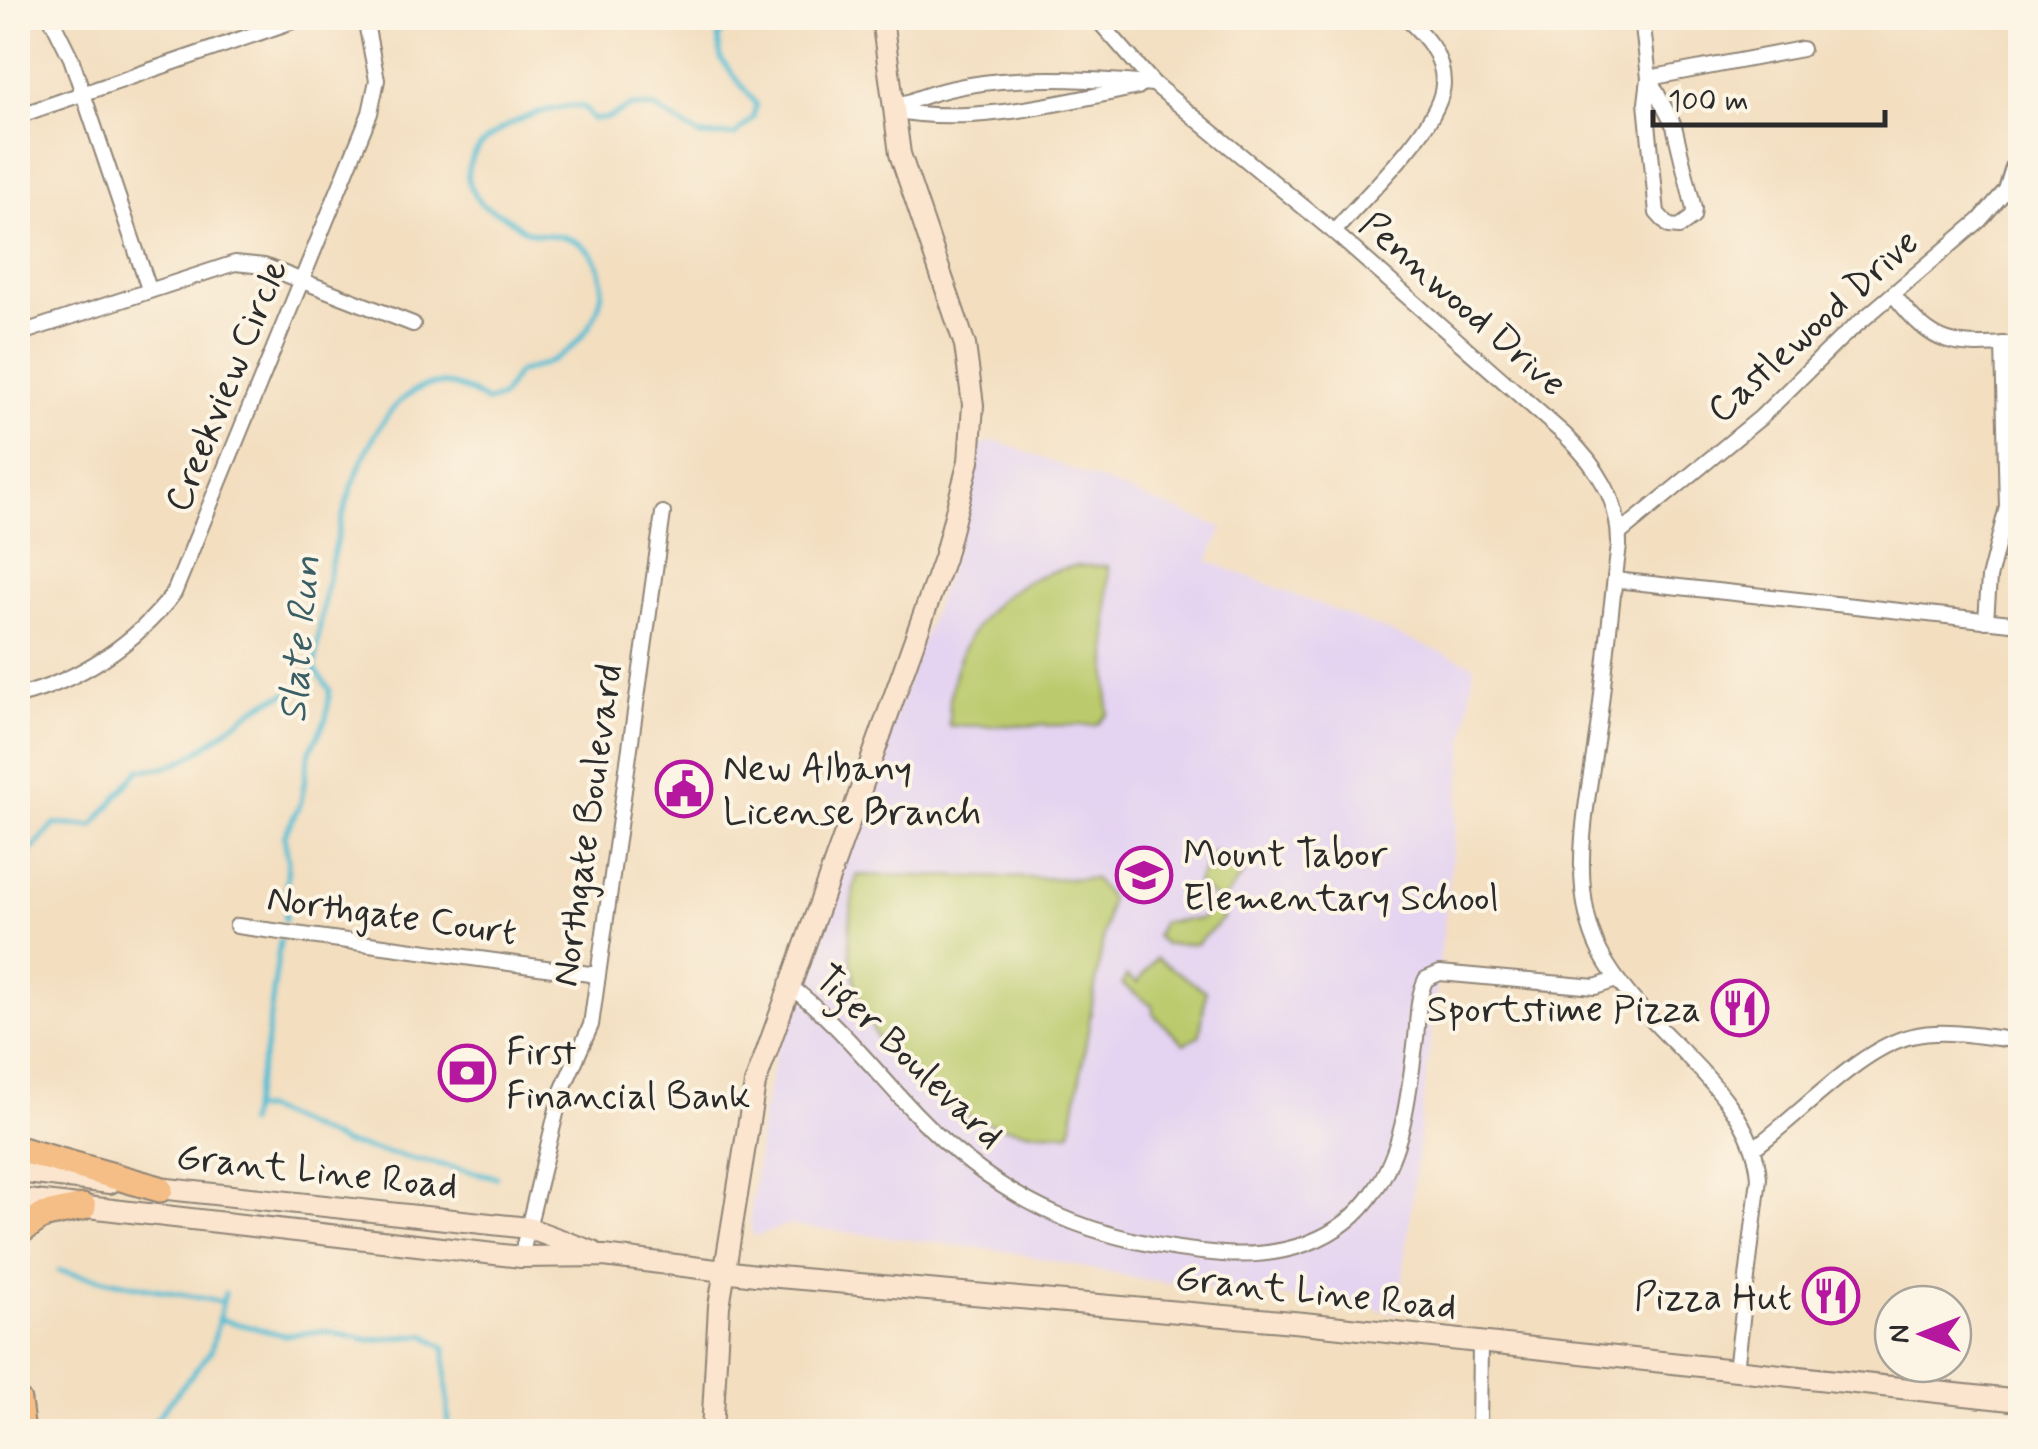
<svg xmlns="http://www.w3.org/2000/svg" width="2038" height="1449" font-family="Mynerve,sans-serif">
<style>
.built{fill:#e4d3f1}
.green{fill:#bbca6d;stroke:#737a4c;stroke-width:2.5}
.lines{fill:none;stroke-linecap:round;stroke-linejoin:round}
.stream{stroke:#55bdd3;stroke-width:5}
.street-casing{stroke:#8f8476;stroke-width:18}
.secondary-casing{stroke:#8f8476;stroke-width:24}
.highway-casing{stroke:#8f8476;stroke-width:29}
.street{stroke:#fff;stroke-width:14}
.secondary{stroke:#fbe5cf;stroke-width:20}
.highway{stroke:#f5be86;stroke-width:25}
.labels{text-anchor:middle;stroke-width:8;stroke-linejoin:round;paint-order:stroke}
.street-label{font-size:38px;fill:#2b2b2b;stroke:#fcf5e5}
.poi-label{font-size:38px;fill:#2b2b2b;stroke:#fcf5e5;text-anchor:start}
.water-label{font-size:40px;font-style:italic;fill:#3a5e66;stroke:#fcf5e5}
</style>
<rect width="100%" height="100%" fill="#fcf5e5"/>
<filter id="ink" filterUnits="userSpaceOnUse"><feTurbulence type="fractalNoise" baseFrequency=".01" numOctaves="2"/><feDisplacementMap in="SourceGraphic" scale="20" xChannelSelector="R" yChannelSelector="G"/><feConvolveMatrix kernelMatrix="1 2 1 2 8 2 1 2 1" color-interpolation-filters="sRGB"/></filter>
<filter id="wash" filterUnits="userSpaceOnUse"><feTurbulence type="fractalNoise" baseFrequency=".0048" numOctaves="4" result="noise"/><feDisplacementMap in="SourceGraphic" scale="40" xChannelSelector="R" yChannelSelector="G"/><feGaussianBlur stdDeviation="2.25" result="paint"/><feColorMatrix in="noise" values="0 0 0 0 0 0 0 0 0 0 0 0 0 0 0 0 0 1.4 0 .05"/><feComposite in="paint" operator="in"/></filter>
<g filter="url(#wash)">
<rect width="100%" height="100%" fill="#f3dec0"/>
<polygon class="built" points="997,441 1223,528 1208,561 1474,665 1399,1312 1140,1279 1005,1251 787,1225 754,1237 750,1221 762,1117 781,1031 961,534 979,445"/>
<g class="green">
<path d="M1075 566H1108V714L1097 725 949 726C947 644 993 580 1075 566Z"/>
<polygon points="1213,851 1244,873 1221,903 1196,883"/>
<path d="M857 875 1094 879 1110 898 1071 1132C921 1142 821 1020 857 875Z"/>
<polygon points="1212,907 1224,918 1196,944 1164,944 1156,937 1162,922 1200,919"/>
<polygon points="1156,958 1206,991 1200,1035 1184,1044 1153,1014 1153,1006 1122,984 1126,976 1137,983"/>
</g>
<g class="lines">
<g class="stream">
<path d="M18 865 55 824 93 826 140 769C189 774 224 725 264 703 291 689 296 697 315 669"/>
<path d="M285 920 288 859 284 836 301 802 309 753 326 719 330 690 315 669C321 595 364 310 486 402L501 398 517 373C553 363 577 352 594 317 610 285 603 249 565 237 553 234 538 236 527 231 517 227 510 218 501 214 495 211 485 208 481 203 430 149 539 101 584 107L593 120 609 118 631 106 655 108 700 136 735 135 753 118 756 104 721 59 718 37 738 18"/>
<polyline points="250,1109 265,1109 343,1143 496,1177"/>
<polyline points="247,1124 266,1047 280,941"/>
<polyline points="59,1271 222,1302"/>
<polyline points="218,1319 284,1335 324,1331 369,1340 426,1335 445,1348 449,1432"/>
<polyline points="152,1432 155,1420 211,1351 225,1293"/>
</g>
</g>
</g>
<g filter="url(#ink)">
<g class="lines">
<g class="street-casing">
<g id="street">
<polyline points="51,18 71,58 149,289"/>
<path d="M1096 18 1154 84 1334 232 1565 435C1597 466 1620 500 1619 546 1611 604 1606 662 1599 720 1590 794 1565 882 1600 952 1639 1030 1753 1089 1759 1178L1736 1370"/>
<polyline points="1642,18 1649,78 1802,49"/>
<polygon points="1649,78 1674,126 1694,209 1693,217 1679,227 1669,226 1657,213 1646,103"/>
<path d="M892 110C965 70 1073 78 1154 84"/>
<path d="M892 110C970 126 1060 103 1138 87"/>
<polyline points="18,116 302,18"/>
<path d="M1334 232C1362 198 1443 125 1443 83 1443 54 1425 36 1406 18"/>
<path d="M1894 295C1936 350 1955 347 2020 343"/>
<polyline points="18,334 235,263 264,266 413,324"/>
<polyline points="1620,533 1760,418 1840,339 1980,220 2006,190 2020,145"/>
<polyline points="1615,580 2020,624"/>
<polyline points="1986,621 1989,578 2007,507 2003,344"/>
<path d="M18 696C79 681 136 643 174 593L370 113 377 80 365 18"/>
<polyline points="237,926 597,975"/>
<path d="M787 984C837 1021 872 1068 915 1113 1003 1205 1097 1244 1223 1254 1281 1258 1341 1242 1375 1190 1405 1146 1409 1090 1416 1038 1418 1019 1417 997 1426 979L1440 973 1595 987 1616 980"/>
<path d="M1754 1148C1799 1116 1861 1047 1912 1036 1946 1028 1986 1037 2020 1041"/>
<polyline points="521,1257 561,1093 591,1025 663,513"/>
<polyline points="1479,1432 1480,1342"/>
</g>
</g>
<g class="secondary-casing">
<g id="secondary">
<polyline points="18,1172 110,1183"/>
<polyline points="149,1187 528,1228 593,1252"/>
<polyline points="18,1199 521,1257 604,1256 756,1275 1304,1323 2020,1401"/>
<polyline points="712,1432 719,1306 755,1084 944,558 969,461 973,405 965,345 900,154 882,18"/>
</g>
</g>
<g class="highway-casing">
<g id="highway">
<polyline points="18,1149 160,1189"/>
<polyline points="18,1233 42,1216 83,1207"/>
<polyline points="18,1401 22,1432"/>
</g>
</g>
<use href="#street" class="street"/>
<use href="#secondary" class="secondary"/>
<use href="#highway" class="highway"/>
</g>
</g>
<defs>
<g id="civic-ring" transform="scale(2.875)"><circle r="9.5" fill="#fcf5e5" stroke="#b5179e" stroke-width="1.5"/><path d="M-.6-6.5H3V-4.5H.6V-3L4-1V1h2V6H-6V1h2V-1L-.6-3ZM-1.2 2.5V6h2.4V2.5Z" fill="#b5179e"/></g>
<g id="school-ring" transform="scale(2.875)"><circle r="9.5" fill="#fcf5e5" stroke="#b5179e" stroke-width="1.5"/><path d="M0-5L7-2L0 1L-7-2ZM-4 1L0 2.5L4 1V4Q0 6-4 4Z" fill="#b5179e"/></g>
<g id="restaurant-ring" transform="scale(2.875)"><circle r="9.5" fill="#fcf5e5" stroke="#b5179e" stroke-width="1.5"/><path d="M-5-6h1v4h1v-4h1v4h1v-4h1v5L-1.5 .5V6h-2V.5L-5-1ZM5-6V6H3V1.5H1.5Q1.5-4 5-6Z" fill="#b5179e"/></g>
<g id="bank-ring" transform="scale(2.875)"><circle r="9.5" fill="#fcf5e5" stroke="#b5179e" stroke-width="1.5"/><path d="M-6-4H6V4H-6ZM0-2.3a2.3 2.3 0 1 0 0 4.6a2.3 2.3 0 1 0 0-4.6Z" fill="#b5179e"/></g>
</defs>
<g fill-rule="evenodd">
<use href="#civic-ring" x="684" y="789"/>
<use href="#school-ring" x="1144" y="875"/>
<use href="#restaurant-ring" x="1740" y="1008"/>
<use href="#bank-ring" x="467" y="1073"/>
<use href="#restaurant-ring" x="1831" y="1296"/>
</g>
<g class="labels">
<g class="street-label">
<text transform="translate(1464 303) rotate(41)" y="13">Pennwood Drive</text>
<text transform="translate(1812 325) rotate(-42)" y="13">Castlewood Drive</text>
<text transform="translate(225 385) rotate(-68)" y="13">Creekview Circle</text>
<text transform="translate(586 825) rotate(-82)" y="13">Northgate Boulevard</text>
<text transform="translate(392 914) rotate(8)" y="13">Northgate Court</text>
<text transform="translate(910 1056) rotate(44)" y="13">Tiger Boulevard</text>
<text transform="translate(317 1170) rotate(6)" y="13">Grant Line Road</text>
<text transform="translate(1316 1291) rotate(6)" y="13">Grant Line Road</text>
</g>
<g class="poi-label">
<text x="723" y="780">New Albany<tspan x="723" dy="44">License Branch</tspan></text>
<text x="1183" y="866">Mount Tabor<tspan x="1183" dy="44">Elementary School</tspan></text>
<text x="1701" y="1021" text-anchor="end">Sportstime Pizza</text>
<text x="506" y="1064">First<tspan x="506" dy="44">Financial Bank</tspan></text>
<text x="1792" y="1309" text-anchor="end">Pizza Hut</text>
</g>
<g class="water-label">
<text transform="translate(298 639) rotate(-85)" y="14">Slate Run</text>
</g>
</g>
<rect width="2038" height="1449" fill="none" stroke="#fcf5e5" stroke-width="60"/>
<g transform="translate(1923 1334) rotate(270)"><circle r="48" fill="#fcf5e5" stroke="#a8a49b" stroke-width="2.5"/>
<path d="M0-8L18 38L0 25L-18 38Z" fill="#b5179e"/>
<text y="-15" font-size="28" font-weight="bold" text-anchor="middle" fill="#2b2b2b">N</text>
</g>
<path d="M1653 110v15h232v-15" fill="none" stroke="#2b2b2b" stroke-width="5"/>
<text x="1668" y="110" font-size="30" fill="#2b2b2b" stroke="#fcf5e5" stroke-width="8" paint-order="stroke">100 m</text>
</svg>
